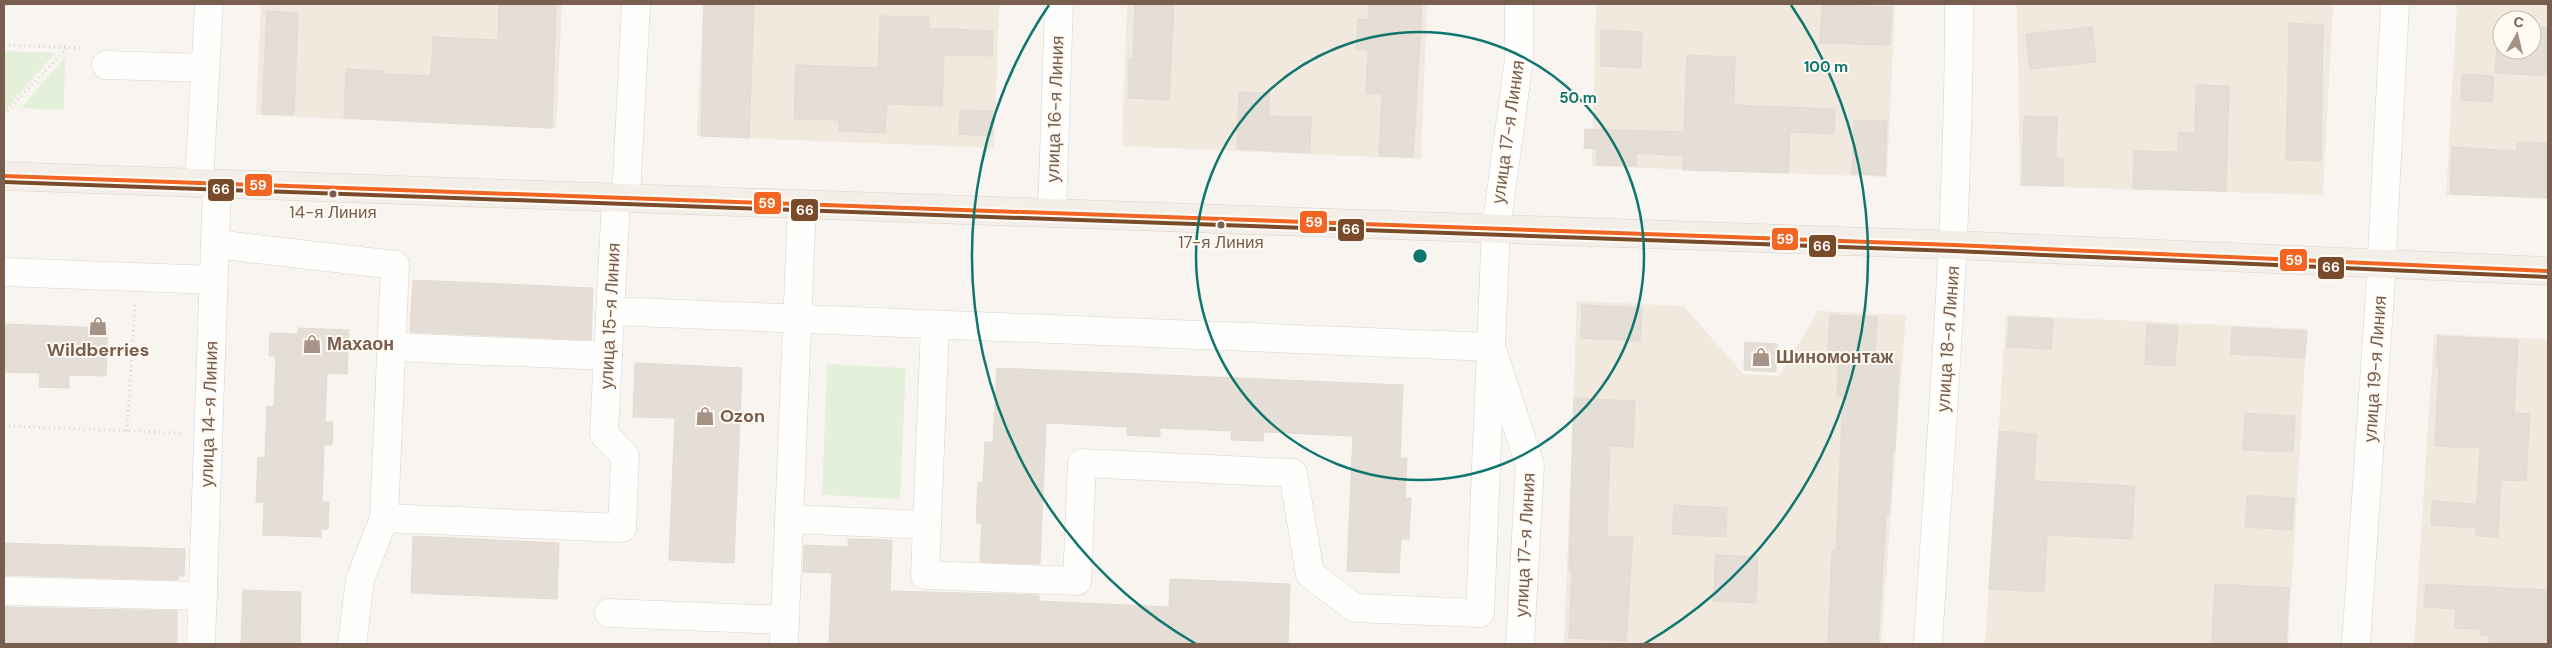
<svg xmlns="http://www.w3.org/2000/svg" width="2552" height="648" font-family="'DM Sans',sans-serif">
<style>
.residential{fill:#f1e8de;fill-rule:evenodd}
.green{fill:#e5f0db}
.building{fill:#e5ded7;stroke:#e2dad2}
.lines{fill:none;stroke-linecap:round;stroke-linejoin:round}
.minor-casing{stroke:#d8d2cd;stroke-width:29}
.major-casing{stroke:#dad1cc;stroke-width:29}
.path{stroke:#dad5d0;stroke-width:3;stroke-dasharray:1 4;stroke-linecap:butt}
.minor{stroke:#fefefd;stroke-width:28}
.major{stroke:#f3efe8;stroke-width:28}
.bus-1-casing{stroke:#fffaf3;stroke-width:8}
.bus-2-casing{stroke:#fffaf3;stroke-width:8}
.bus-1{stroke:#f26522;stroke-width:4}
.bus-2{stroke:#7a4b2a;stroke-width:4}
.ring{fill:none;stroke:#0f766e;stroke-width:2.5}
.bus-dot{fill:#785e4e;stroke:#fffaf3;stroke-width:2}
.labels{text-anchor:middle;stroke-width:4;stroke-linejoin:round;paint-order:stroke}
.bus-label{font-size:17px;fill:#785e4e;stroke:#fffaf3}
.street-label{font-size:18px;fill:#785e4e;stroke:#fffaf3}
.poi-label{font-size:18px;font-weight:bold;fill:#785e4e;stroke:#fffaf3;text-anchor:start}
.centre{fill:#0f766e;stroke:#fffaf3;stroke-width:2.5}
.ring-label{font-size:15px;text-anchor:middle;font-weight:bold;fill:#0f766e;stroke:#fffaf3;stroke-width:4;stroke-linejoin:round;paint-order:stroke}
.line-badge{stroke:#fffaf3;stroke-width:2}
.badge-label{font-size:14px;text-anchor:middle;font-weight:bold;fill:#fff}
</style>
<rect width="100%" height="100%" fill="#f8f5f0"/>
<g class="residential">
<polygon points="261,4 562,4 556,129 256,115"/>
<polygon points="703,4 999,4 994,148 697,136"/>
<polygon points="1127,4 1427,4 1421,159 1122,146"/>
<polygon points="1596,4 1895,4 1887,177 1592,166"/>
<polygon points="2017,4 2333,4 2323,195 2020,186"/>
<path d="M2457 4H2548V198L2446 195ZM2502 20H2532V50H2502Z"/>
<polygon points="1577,301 1684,306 1743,374 1779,376 1818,311 1906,315 1881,644 1564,644"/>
<polygon points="2006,315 2307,329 2288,644 1985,644"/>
<polygon points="2434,334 2548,339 2548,644 2414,644"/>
</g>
<g class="green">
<polygon points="4,51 55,53 4,112"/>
<polygon points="65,57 64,110 21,108"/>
<polygon points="827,364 906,368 900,499 822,495"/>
</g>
<g class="building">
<polygon points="499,4 556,4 552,128 344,118 346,69 384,71 384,74 431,76 433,37 498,40"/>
<polygon points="704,4 754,4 749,138 701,136"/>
<polygon points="1135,4 1174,4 1169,100 1128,98 1129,59 1133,59"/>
<polygon points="1369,4 1422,4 1413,157 1379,156 1382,94 1366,94 1368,50 1356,50 1358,19 1368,20"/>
<polygon points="1822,5 1892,7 1890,45 1820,43"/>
<polygon points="267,11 298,13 294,115 262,114"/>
<polygon points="880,16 929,17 928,28 993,31 992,56 944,55 942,106 887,104 885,133 839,131 839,120 794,119 796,65 878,68"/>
<polygon points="2289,23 2323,25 2321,161 2286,160"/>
<polygon points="2498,24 2502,25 2502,50 2532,50 2532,26 2548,27 2548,76 2495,73"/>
<polygon points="2092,27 2096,62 2030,69 2026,34"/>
<polygon points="1601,30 1642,32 1641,68 1600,66"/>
<polygon points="1687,55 1735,57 1734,105 1835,109 1834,134 1790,132 1788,173 1683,170 1684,156 1636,153 1636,166 1597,165 1597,149 1584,148 1585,129 1684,132"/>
<polygon points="2462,74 2494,76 2492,102 2461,100"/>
<polygon points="2196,85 2229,86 2226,191 2133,189 2134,151 2178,152 2178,132 2195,133"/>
<polygon points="1239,92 1269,93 1269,116 1311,117 1310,153 1237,149"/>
<polygon points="960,110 993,111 992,136 959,134"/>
<polygon points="2024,116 2057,117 2056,158 2064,158 2063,186 2022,185"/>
<polygon points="1854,120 1887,121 1885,175 1852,174"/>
<polygon points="2517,142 2548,143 2548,198 2450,194 2452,147 2517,151"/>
<polygon points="413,280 593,288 591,340 410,332"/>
<polygon points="1582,305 1642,308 1640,341 1581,338"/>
<polygon points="1830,315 1877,317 1875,361 1899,362 1895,449 1893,449 1889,515 1886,515 1878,644 1828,644 1832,550 1836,550 1843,396 1837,396 1839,353 1828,352"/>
<polygon points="2009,317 2053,319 2051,349 2007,347"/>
<polygon points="4,324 108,328 106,376 69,375 69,388 39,387 40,373 4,372"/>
<polygon points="2147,324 2178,326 2175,366 2145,364"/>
<polygon points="2232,327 2307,331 2305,358 2231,354"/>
<polygon points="298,328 349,330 347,374 327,373 325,422 333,422 332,445 324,445 322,502 329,502 328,529 321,529 321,537 263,535 264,502 256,502 258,457 265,458 267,406 274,407 276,356 269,356 270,333 298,334"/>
<polygon points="2438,336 2518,340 2514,413 2530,414 2526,481 2501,480 2498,537 2476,536 2476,528 2431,525 2432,501 2477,504 2480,448 2435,446 2439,366 2436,366"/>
<polygon points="1745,342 1777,344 1776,372 1744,370"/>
<polygon points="635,363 742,368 734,563 669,560 675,418 633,417"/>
<polygon points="997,368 1403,385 1400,458 1407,458 1405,498 1411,498 1409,539 1401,539 1399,573 1347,571 1353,436 1264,432 1263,441 1231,440 1232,431 1160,428 1160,437 1127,435 1127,427 1046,423 1040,564 980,562 982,523 976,523 978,482 983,483 985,442 993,442"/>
<polygon points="1574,398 1635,401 1633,447 1610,446 1607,536 1633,537 1626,641 1569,638 1572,572 1569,571"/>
<polygon points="2245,413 2295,416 2293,452 2243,450"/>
<polygon points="1999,431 2036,434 2034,481 2135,486 2132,539 2047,535 2044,592 1989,589"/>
<polygon points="2247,495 2294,498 2292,530 2245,527"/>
<polygon points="1674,505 1727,508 1726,537 1672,534"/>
<polygon points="413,536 559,543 557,599 411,593"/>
<polygon points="848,539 892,540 890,591 1039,595 1039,601 1169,607 1170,579 1290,584 1288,644 829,644 832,573 803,572 804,545 848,547"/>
<polygon points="4,543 185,549 184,576 178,576 178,580 4,575"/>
<polygon points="1716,555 1758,557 1756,603 1713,601"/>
<polygon points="2215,584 2289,588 2286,644 2212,644"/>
<polygon points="2426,584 2548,590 2548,644 2489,644 2489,635 2481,635 2481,629 2455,628 2456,609 2424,607"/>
<polygon points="243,590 301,592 300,644 241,644"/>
<polygon points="4,607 177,611 177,644 4,644"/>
</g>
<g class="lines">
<g class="minor-casing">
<g id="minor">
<polyline points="1519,4 1519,59 1496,229 1491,347 1530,465 1520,644"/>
<polyline points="106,65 204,68"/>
<polyline points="199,183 209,4"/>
<polyline points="626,198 636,4"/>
<polyline points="1052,213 1059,4"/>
<polyline points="215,244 395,265 384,518 622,528 625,456 604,434 616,198"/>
<polyline points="4,272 213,280"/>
<polyline points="610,311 1491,347"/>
<polyline points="935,325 925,575 1077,581 1082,463 1293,473 1310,574 1355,608 1480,613 1491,347"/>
<polyline points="392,347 608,356"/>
<polyline points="789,519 927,525"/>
<polyline points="4,591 203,596"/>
<polyline points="609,613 785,620"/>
<polyline points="201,644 217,184"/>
<polyline points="352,644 360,580 384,518"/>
<polyline points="784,644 802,204"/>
<path d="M1928 644C1941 431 1959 218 1959 4"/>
<polyline points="2356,644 2380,293 2395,4"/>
</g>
</g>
<g class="major-casing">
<polyline id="major" points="4,176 1954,245 2548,271"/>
</g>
<g class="path">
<polyline points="4,45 84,48"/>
<polyline points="4,114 67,48"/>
<polyline points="4,426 181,433"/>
<polyline points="127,431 135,305"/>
</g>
<use href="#minor" class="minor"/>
<use href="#major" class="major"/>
<g class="bus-1-casing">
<polyline id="bus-1" points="4,176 1954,245 2548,271"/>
</g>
<g class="bus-2-casing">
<polyline id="bus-2" points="4,182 1954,251 2548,277"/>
</g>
<use href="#bus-1" class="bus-1"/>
<use href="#bus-2" class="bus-2"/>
</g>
<g class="ring">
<circle cx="1420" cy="256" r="224"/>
<path d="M1196 644A448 448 0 0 1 1049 5M1791 5A448 448 0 0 1 1644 644"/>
</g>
<defs>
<g id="shop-bare" transform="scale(1.5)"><path d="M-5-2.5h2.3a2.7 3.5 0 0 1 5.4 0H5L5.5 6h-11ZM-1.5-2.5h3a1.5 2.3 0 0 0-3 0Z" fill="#a59387" stroke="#fffaf3" stroke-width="2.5" paint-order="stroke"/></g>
</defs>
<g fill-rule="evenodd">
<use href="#shop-bare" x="98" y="326"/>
<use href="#shop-bare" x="312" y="344"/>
<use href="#shop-bare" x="1761" y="357"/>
<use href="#shop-bare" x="705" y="416"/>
</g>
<g class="bus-dot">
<circle cx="333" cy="194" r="4.5"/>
<circle cx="1221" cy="225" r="4.5"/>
</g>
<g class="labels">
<g class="bus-label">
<text x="333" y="218">14-я Линия</text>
<text x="1221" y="248">17-я Линия</text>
</g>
<g class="street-label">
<text transform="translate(1055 109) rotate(-88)" y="6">улица 16-я Линия</text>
<text transform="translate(1508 132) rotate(-82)" y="6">улица 17-я Линия</text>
<text transform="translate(610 316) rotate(-87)" y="6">улица 15-я Линия</text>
<text transform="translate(1948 339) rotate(-86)" y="6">улица 18-я Линия</text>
<text transform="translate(2375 369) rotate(-86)" y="6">улица 19-я Линия</text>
<text transform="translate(209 414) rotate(-88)" y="6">улица 14-я Линия</text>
<text transform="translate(1525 545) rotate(-87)" y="6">улица 17-я Линия</text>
</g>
<g class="poi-label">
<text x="327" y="350">Махаон</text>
<text x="98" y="356" text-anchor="middle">Wildberries</text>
<text x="1776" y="363">Шиномонтаж</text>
<text x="720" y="422">Ozon</text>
</g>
</g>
<circle cx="1420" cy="256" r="8" class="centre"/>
<g class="ring-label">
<text x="1826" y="72">100 m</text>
<text x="1578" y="103">50 m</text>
</g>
<g class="line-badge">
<rect x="244" y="173" width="29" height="24" rx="5" fill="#f26522"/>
<rect x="207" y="178" width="28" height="24" rx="5" fill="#7a4b2a"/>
<rect x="753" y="191" width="29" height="24" rx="5" fill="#f26522"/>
<rect x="790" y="198" width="29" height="24" rx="5" fill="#7a4b2a"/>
<rect x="1299" y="210" width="29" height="24" rx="5" fill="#f26522"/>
<rect x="1337" y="218" width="28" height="24" rx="5" fill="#7a4b2a"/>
<rect x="1771" y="227" width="28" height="24" rx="5" fill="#f26522"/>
<rect x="1808" y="234" width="29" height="24" rx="5" fill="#7a4b2a"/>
<rect x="2279" y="248" width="29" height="24" rx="5" fill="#f26522"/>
<rect x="2317" y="256" width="28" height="24" rx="5" fill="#7a4b2a"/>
</g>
<g class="badge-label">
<text x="258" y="190">59</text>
<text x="221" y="194">66</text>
<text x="767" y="208">59</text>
<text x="805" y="215">66</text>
<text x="1314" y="227">59</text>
<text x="1351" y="234">66</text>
<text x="1785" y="244">59</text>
<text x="1822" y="251">66</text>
<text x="2294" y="265">59</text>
<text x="2331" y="272">66</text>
</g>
<rect width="2552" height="648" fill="none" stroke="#785e4e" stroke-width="10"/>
<g transform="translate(2517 35) rotate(8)"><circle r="24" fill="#fffaf3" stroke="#c9bcb1"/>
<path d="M0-4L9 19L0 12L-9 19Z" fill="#a59387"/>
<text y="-8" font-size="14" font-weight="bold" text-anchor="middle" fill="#785e4e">С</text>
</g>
</svg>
